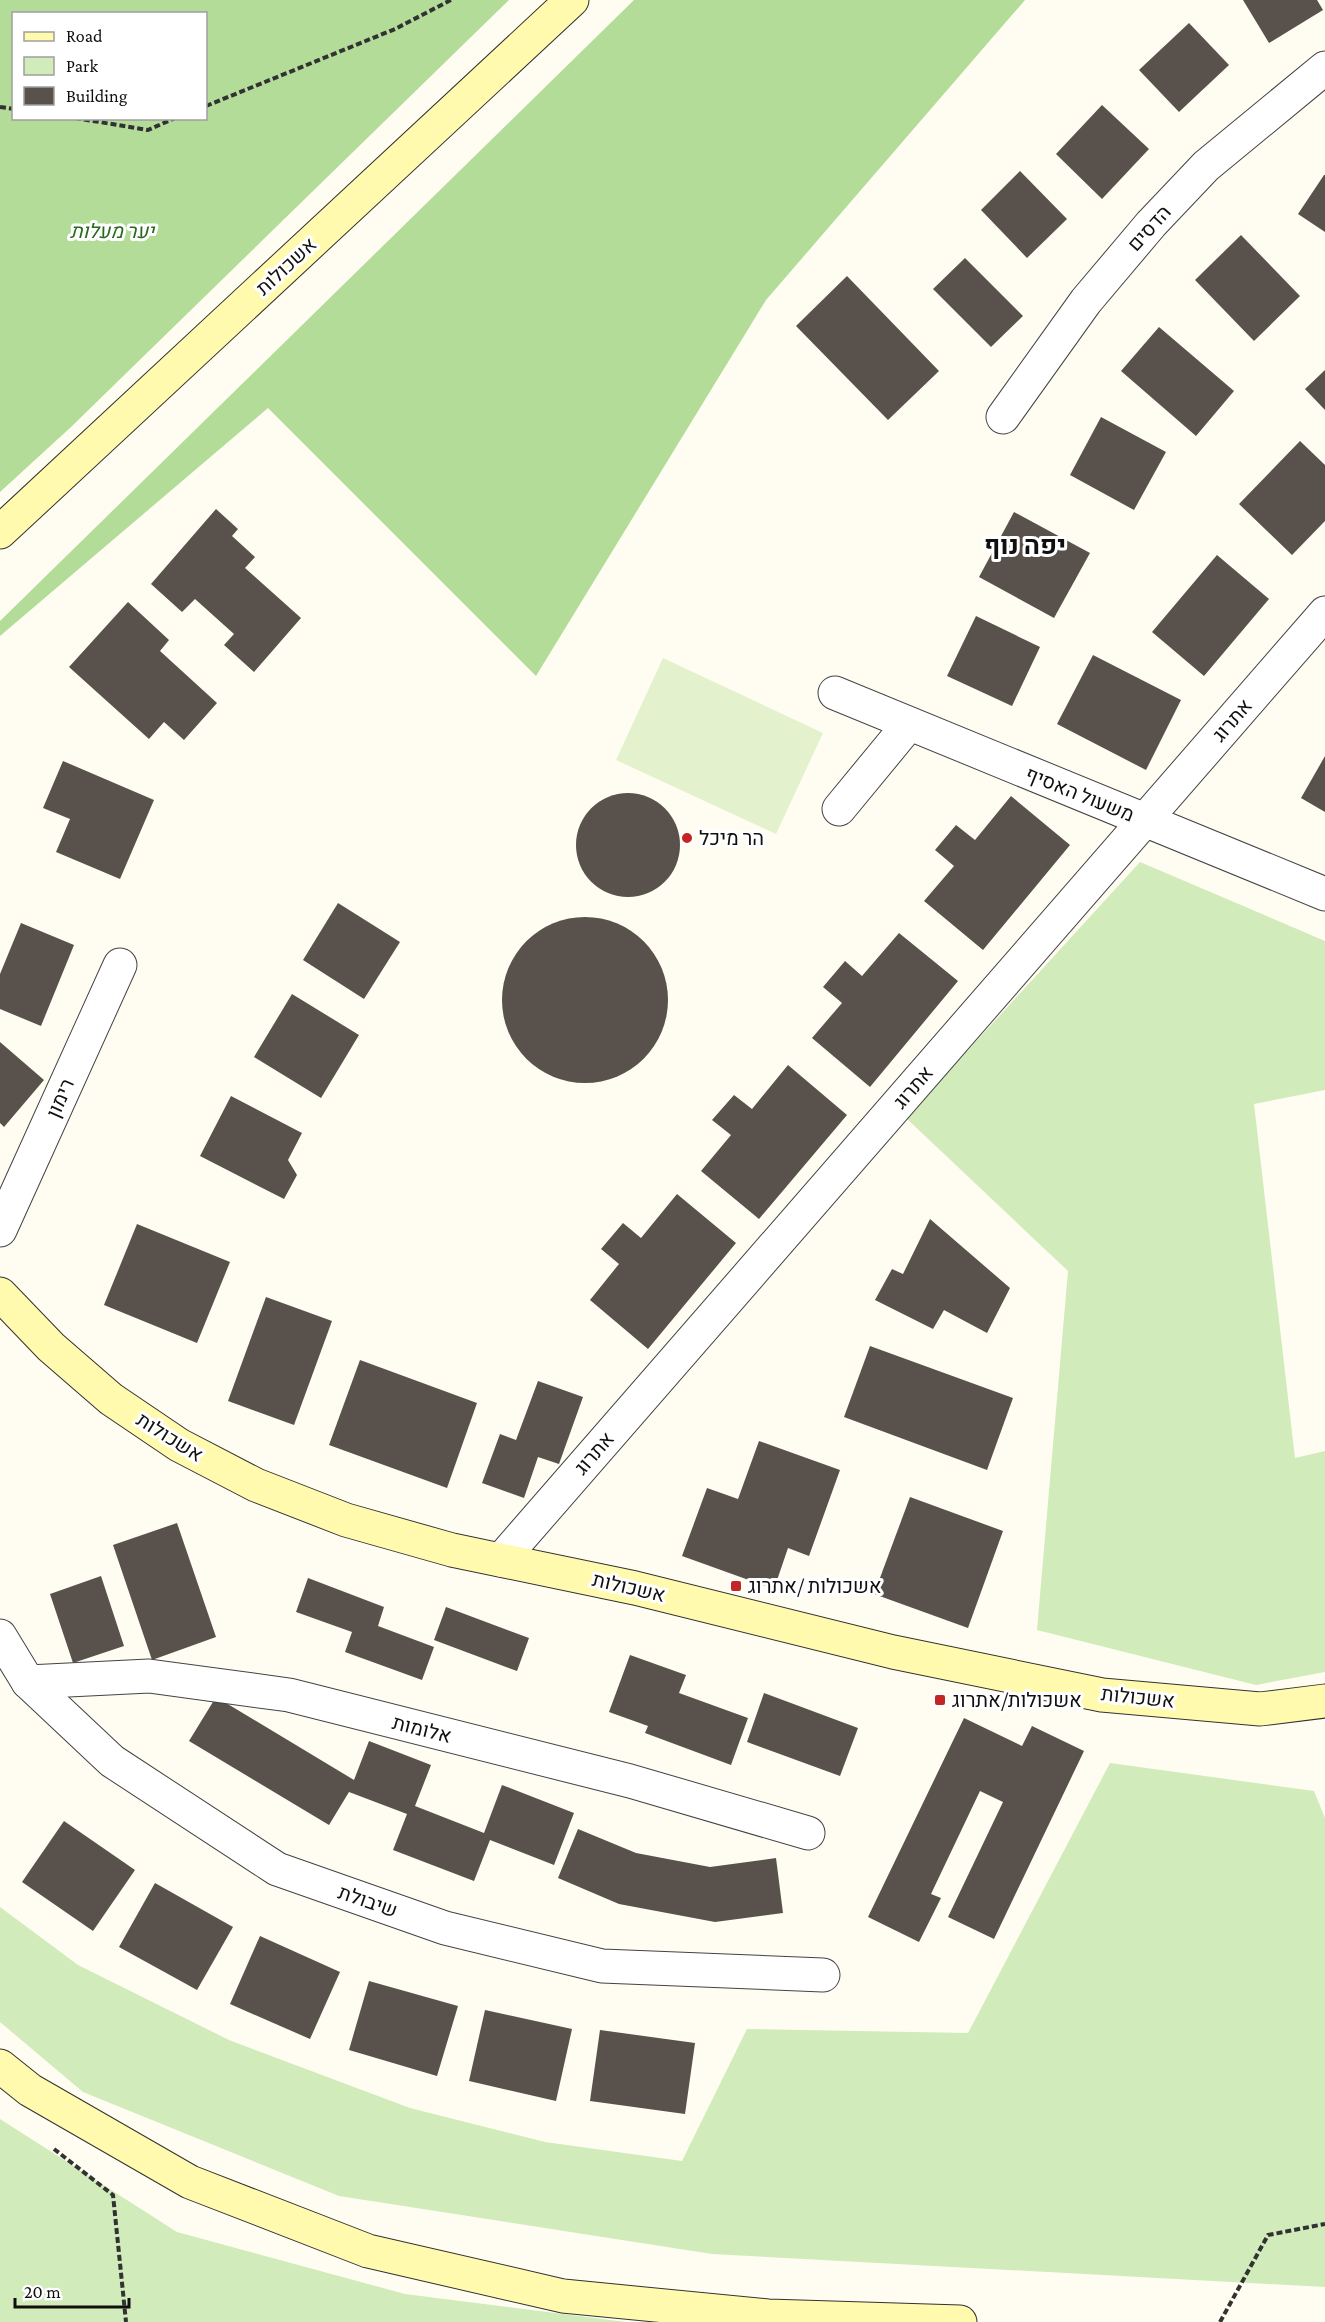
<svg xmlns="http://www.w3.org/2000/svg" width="1325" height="2322" font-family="'Crimson Pro',Heebo,serif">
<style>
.green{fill:#d1ebba}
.forest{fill:#b3dc99;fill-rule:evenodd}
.pitch{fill:#e3f2cc}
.building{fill:#59514b}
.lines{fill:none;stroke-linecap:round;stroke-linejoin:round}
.street-casing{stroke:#434343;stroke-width:35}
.secondary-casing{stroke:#323232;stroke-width:35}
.path{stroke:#323232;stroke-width:4;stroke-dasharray:6 3;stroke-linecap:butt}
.street{stroke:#fff;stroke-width:33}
.secondary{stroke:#fffaad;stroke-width:33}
.poi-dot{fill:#c42423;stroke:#fff;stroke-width:2}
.labels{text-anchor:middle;stroke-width:6;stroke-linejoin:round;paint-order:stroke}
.street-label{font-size:20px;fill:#101010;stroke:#fff}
.park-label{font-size:20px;font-style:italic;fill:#296a1d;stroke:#fff}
.poi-label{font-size:20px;fill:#101010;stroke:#fff;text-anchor:start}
.district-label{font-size:26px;font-weight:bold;fill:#101010;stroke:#fff}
</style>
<rect width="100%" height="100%" fill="#fffdf2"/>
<g class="green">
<polygon points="1140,862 1325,941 1325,1090 1254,1104 1295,1458 1325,1451 1325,1672 1256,1685 1037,1630 1068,1271 906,1118"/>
<polygon points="1110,1763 1314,1791 1325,1818 1325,2287 712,2254 339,2196 83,2092 0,2022 0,1907 78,1965 229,2040 410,2108 545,2142 682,2161 747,2029 968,2033"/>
<polygon points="0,2119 177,2232 405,2294 626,2322 0,2322"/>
</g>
<g class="forest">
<path d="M0 0H509L71 427 0 492ZM14 14H206V118H14Z"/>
<polygon points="634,0 1025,0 766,300 536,676 268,408 0,636 0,621"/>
</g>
<polygon class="pitch" points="663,658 823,733 776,834 616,760"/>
<g class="building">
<polygon points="1243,0 1317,0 1323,10 1269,43"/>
<polygon points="1189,23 1229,65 1179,112 1139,70"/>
<polygon points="1102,105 1149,149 1102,199 1056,154"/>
<polygon points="1020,171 1067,219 1027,258 981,210"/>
<polygon points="1324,175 1325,175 1325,232 1298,214"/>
<polygon points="1241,235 1300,296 1254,341 1195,280"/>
<polygon points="965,258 1023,316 991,347 933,289"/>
<polygon points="847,276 939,371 888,420 796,326"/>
<polygon points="1159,327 1234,391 1196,436 1121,371"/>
<polygon points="1325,370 1325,410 1305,389"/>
<polygon points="1101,417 1166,452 1134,510 1070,475"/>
<polygon points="1300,441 1325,465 1325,521 1292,555 1239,504"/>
<polygon points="216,509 238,529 232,536 255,557 245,568 301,618 254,672 224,645 234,634 195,599 182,612 151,584"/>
<polygon points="1014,512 1090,553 1054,618 979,577"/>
<polygon points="1217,555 1269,599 1204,676 1152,632"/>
<polygon points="128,602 169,640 160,651 217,703 184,740 164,722 149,739 69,667"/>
<polygon points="976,616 1040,647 1012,706 947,676"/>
<polygon points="1093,655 1181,700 1146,770 1057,724"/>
<polygon points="1325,756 1325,812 1301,798"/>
<polygon points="63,761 154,800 120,879 56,852 70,819 43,808"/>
<circle cx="628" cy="845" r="52"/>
<polygon points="1011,796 1070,845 983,950 924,901 954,866 935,850 956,825 975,840"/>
<polygon points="338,903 400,942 364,999 303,960"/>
<circle cx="585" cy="1000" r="83"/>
<polygon points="21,923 74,945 41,1026 0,1009 0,974"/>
<polygon points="899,933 958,981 870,1087 812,1038 842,1003 823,987 845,961 862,976"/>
<polygon points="292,994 359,1035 321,1098 254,1057"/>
<polygon points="0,1042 44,1080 4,1127 0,1123"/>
<polygon points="788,1065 847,1115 759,1219 701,1171 731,1135 712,1120 734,1095 752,1109"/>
<polygon points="231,1096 302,1133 288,1160 297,1175 284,1199 200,1156"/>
<polygon points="677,1194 736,1243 648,1349 590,1300 619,1264 601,1249 623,1223 641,1238"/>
<polygon points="930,1219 1010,1288 987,1333 944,1310 933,1329 875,1300 892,1269 903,1274"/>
<polygon points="137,1224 230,1262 197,1343 104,1305"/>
<polygon points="266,1297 332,1321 294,1425 228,1401"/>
<polygon points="870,1346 1013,1398 987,1470 844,1417"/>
<polygon points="360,1360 477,1403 447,1488 329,1445"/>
<polygon points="538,1381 583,1397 559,1464 538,1457 524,1498 482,1483 500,1434 516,1440"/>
<polygon points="759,1441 840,1470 809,1556 788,1548 774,1589 682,1556 707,1488 738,1499"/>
<polygon points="910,1497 1003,1531 968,1628 874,1594"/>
<polygon points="177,1523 216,1637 152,1660 113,1545"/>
<polygon points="101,1576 124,1646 73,1663 50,1594"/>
<polygon points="308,1578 384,1607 378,1626 434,1647 422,1680 345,1652 352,1632 296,1612"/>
<polygon points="446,1607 529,1638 517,1671 434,1640"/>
<polygon points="630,1655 686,1675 679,1693 748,1718 731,1765 645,1733 648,1726 609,1712"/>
<polygon points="764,1693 858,1728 840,1776 747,1742"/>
<polygon points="216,1697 354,1780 369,1741 431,1765 415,1806 484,1833 502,1785 574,1813 554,1865 490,1840 474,1881 393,1850 407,1814 349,1792 329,1825 189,1741"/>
<polygon points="964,1718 1022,1746 1032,1726 1084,1751 994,1939 948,1917 1003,1802 980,1791 931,1894 941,1898 919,1942 868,1917"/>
<polygon points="64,1821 135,1870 93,1931 22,1882"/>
<polygon points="578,1829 636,1853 710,1867 776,1858 783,1913 715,1922 619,1904 558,1878"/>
<polygon points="155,1883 233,1927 197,1990 119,1947"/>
<polygon points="260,1936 340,1972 310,2039 230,2004"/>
<polygon points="369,1981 458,2006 437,2076 349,2050"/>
<polygon points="485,2010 572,2029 556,2101 469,2081"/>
<polygon points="600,2030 695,2043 685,2114 590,2101"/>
</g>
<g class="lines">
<g class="street-casing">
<g id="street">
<polyline points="1003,417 1086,301 1151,224 1206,166 1325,68"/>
<polyline points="835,693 1325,894"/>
<polyline points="839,809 909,724"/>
<polyline points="0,1230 120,965"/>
<polyline points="501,1560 1325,613"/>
<polyline points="0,1636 28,1682 112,1761 277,1869 445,1928 602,1966 823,1975"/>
<polyline points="28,1682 149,1676 289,1695 630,1781 808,1833"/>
</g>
</g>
<g class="secondary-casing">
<g id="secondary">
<polyline points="0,532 572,0"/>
<polyline points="0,1294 51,1347 111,1399 179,1445 256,1485 346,1520 452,1550 635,1588 893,1652 1102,1695 1260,1709 1325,1701"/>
<polyline points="0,2066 30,2090 190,2182 368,2251 563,2296 768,2316 960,2322"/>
</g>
</g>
<g class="path">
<polyline points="206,106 395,29 451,0"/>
<polyline points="0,107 14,109"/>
<polyline points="75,118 148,130 175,118"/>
<polyline points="54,2149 113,2195 126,2322"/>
<polyline points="1220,2322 1268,2235 1325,2224"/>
</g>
<use href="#street" class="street"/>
<use href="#secondary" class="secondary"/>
</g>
<g class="poi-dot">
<circle cx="687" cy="838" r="6"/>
<rect x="730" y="1580" width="12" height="12" rx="3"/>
<rect x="934" y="1694" width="12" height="12" rx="3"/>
</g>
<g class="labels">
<g class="street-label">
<text transform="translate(1149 228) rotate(-48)" y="7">הדסים</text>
<text transform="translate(286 266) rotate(-43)" y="7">אשכולות</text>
<text transform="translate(1232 720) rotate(-49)" y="7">אתרוג</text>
<text transform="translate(1080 794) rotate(22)" y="7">משעול האסיף</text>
<text transform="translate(913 1087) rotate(-49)" y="7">אתרוג</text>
<text transform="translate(60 1098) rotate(-66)" y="7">רימון</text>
<text transform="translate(170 1437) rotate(32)" y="7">אשכולות</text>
<text transform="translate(594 1453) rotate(-49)" y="7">אתרוג</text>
<text transform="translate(629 1587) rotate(13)" y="7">אשכולות</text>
<text transform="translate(1138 1697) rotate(6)" y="7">אשכולות</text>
<text transform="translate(422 1729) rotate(14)" y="7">אלומות</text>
<text transform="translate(368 1901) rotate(19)" y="7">שיבולת</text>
</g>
<g class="park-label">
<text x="112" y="238">יער מעלות</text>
</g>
<g class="poi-label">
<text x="699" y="845">הר מיכל</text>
<text x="748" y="1593">אשכולות /אתרוג</text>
<text x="952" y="1707">אשכולות/אתרוג</text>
</g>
<g class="district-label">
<text x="1025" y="554">יפה נוף</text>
</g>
</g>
<rect x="12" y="12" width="195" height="108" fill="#ffffff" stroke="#9f9f9f" stroke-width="1.5"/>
<rect x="24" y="32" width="30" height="9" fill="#fffaad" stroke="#9f9f9f" stroke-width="1.5"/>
<text x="66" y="42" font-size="18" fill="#101010">Road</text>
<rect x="24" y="57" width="30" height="18" fill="#d1ebba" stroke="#9f9f9f" stroke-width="1.5"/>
<text x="66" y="72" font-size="18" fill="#101010">Park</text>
<rect x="24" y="87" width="30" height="18" fill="#59514b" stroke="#9f9f9f" stroke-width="1.5"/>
<text x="66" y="102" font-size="18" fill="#101010">Building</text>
<path d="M15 2298v9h114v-9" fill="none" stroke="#101010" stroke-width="3"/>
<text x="24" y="2298" font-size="18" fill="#101010" stroke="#ffffff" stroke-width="4.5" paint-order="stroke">20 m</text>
</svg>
